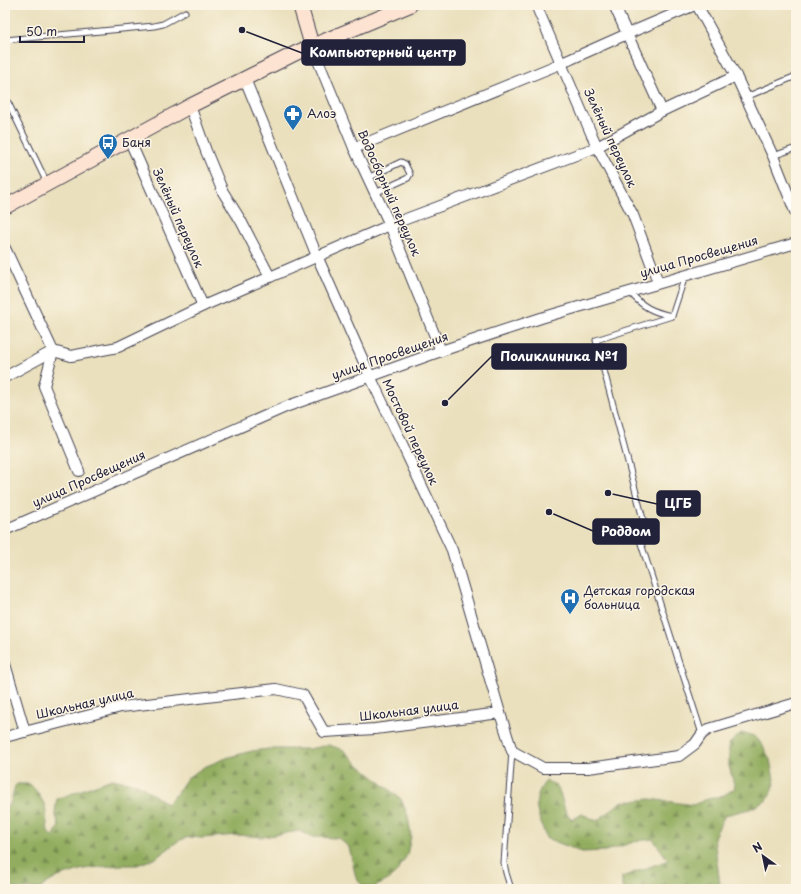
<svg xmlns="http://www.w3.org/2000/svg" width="801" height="894" font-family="'Playpen Sans',sans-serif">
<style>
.forest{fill:url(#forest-firs);stroke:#5a684d}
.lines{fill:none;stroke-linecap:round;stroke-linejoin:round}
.lane-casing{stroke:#403e4e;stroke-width:7}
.street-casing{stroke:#403e4e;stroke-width:12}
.secondary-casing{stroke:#403e4e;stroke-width:16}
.lane{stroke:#fff;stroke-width:5}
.street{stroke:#fff;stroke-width:10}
.secondary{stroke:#fde3d1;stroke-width:14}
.labels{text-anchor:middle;stroke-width:3;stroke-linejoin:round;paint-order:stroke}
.poi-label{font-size:12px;fill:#22223b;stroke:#fcf5e5;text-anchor:start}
.street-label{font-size:12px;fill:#22223b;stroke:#fcf5e5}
.leader{fill:none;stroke:#22223b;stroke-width:1.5}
.callout-dot{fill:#22223b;stroke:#fcf5e5;stroke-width:1.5}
.callout{fill:#22223b;stroke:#22223b;stroke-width:1.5}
.callout-label{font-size:13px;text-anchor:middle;font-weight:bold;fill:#fff}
</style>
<defs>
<pattern id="forest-firs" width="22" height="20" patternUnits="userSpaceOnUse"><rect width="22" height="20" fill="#92ad5f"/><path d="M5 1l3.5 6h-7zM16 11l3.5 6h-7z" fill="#778c50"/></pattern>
</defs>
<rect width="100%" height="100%" fill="#fcf5e5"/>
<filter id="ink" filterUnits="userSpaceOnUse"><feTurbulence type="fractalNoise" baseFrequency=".025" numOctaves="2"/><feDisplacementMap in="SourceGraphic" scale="8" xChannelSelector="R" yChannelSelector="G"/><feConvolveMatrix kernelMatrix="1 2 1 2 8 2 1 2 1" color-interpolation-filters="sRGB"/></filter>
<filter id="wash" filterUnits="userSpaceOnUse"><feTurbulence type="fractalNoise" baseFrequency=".012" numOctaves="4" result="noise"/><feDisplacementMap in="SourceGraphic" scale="16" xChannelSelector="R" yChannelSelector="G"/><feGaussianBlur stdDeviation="0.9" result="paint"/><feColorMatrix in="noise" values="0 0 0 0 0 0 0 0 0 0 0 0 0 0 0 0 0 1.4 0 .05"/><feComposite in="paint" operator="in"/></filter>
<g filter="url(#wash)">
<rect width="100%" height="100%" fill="#eae0bd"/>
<g class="forest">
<path d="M741 733 755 736 763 746 770 760 775 784 767 800 750 809 725 815 714 837 720 885 715 889H625L622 888V877L668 860 653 839 637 841 605 851 582 852 546 838C539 815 529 801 546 781 549 782 553 783 555 785 564 793 561 811 572 820L582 814 597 821 621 802 650 799 693 805 705 800 724 795 735 788 729 766V744Z"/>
<polygon points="329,745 344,750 360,766 401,799 408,816 411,836 407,855 397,872 390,879 372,888 363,886 356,878 349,847 338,838 313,837 299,831 262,837 237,835 202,838 189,837 178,841 156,858 137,865 119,865 83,869 58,877 44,885 41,889 12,889 5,882 5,807 10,804 15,786 17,784 30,784 37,792 45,805 48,832 53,837 59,826 55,812 57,799 112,779 138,784 167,804 177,793 187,778 204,767 229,757 252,751 268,749 308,749"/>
</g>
</g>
<g filter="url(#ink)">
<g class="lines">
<g class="lane-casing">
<g id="lane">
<polyline points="5,40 154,26 163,24 185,12"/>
<polyline points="5,96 47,183"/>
<polyline points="746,97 796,76"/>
<polyline points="773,156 796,148"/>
<polyline points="368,178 401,162 405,164 410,174 408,178 375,193"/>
<polyline points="685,276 672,316 596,340 644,523 637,531 702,734"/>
<path d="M630 292C642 307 653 312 672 316"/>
<polyline points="511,889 506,873 504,863 512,751"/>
</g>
</g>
<g class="street-casing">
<g id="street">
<polyline points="536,5 597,147 633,215 658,282"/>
<polyline points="614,5 662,111"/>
<polyline points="697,5 736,76 773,156 796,214"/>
<polyline points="312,46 354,148 390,225 441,351"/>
<polyline points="245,79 317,256 370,376 452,550 500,713"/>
<polyline points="190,106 206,151 223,192 241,221 270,277"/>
<polyline points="129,139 203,306"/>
<polyline points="354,148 562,63 627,34 695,5"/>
<polyline points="5,248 53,351 44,386 79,471"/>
<polyline points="5,377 53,351 71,356 118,347 203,306 390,225 597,147 662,111 736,76"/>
<polyline points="5,530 288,406 441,351 541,318 796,243"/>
<polyline points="5,664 25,732"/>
<polyline points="5,737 121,707 276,689 303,695 324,732 375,729 500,713 512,751 543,768 588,768 679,756 695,744 702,734 709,729 796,703"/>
</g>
</g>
<g class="secondary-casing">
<g id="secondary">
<polyline points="300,5 312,46"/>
<polyline points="5,207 190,106 298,52 410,5"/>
</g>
</g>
<use href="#lane" class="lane"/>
<use href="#street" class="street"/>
<use href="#secondary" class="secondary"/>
</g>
</g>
<defs>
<g id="pharmacy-pin" transform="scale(1)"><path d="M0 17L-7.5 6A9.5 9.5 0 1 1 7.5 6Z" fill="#1f6fb2" stroke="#fcf5e5"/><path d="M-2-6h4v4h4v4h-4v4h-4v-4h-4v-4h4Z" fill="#fff"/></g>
<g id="bus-pin" transform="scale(1)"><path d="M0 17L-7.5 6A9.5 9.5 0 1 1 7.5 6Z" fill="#1f6fb2" stroke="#fcf5e5"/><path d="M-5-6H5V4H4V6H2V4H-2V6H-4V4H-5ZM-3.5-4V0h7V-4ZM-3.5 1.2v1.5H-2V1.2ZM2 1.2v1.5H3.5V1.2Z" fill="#fff"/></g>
<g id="hospital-pin" transform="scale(1)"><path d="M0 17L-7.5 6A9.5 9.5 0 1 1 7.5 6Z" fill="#1f6fb2" stroke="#fcf5e5"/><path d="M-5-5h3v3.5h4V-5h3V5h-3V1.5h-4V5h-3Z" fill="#fff"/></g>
</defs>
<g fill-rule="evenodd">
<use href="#pharmacy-pin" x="293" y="114"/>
<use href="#bus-pin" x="108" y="143"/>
<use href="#hospital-pin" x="570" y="598"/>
</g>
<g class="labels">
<g class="poi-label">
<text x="307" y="118">Алоэ</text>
<text x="122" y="147">Баня</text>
<text x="584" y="595">Детская городская<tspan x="584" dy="14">больница</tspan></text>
</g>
<g class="street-label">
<text transform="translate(610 138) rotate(65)" y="4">Зелёный переулок</text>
<text transform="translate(389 193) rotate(66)" y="4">Водосборный переулок</text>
<text transform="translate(178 218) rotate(66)" y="4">Зелёный переулок</text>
<text transform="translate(699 257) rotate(-16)" y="4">улица Просвещения</text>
<text transform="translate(390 356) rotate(-19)" y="4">улица Просвещения</text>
<text transform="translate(410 432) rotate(65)" y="4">Мостовой переулок</text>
<text transform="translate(89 479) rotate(-24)" y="4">улица Просвещения</text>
<text transform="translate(85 704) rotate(-13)" y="4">Школьная улица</text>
<text transform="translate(409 711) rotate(-7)" y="4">Школьная улица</text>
</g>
</g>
<path class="leader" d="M242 30L302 53M445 403L492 356M608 493L657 504M549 512L593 531"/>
<g class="callout-dot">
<circle cx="242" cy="30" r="4"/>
<circle cx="445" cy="403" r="4"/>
<circle cx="608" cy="493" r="4"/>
<circle cx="549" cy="512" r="4"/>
</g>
<g class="callout">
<rect x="302" y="40" width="163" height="25" rx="4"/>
<rect x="492" y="344" width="134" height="25" rx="4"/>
<rect x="657" y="491" width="43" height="25" rx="4"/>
<rect x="593" y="519" width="66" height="25" rx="4"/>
</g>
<g class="callout-label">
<text x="383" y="57">Компьютерный центр</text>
<text x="559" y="361">Поликлиника №1</text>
<text x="678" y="508">ЦГБ</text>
<text x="626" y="536">Роддом</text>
</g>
<rect width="801" height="894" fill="none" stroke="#fcf5e5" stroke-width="20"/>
<g transform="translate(763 856) rotate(327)" stroke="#fcf5e5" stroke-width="3" paint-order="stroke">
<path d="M0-3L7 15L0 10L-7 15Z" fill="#22223b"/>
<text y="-6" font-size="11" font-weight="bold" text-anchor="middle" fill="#22223b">N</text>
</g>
<path d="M20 36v6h64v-6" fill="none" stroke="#22223b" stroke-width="2"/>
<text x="26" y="36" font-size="12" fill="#22223b" stroke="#fcf5e5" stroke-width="3" paint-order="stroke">50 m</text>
</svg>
